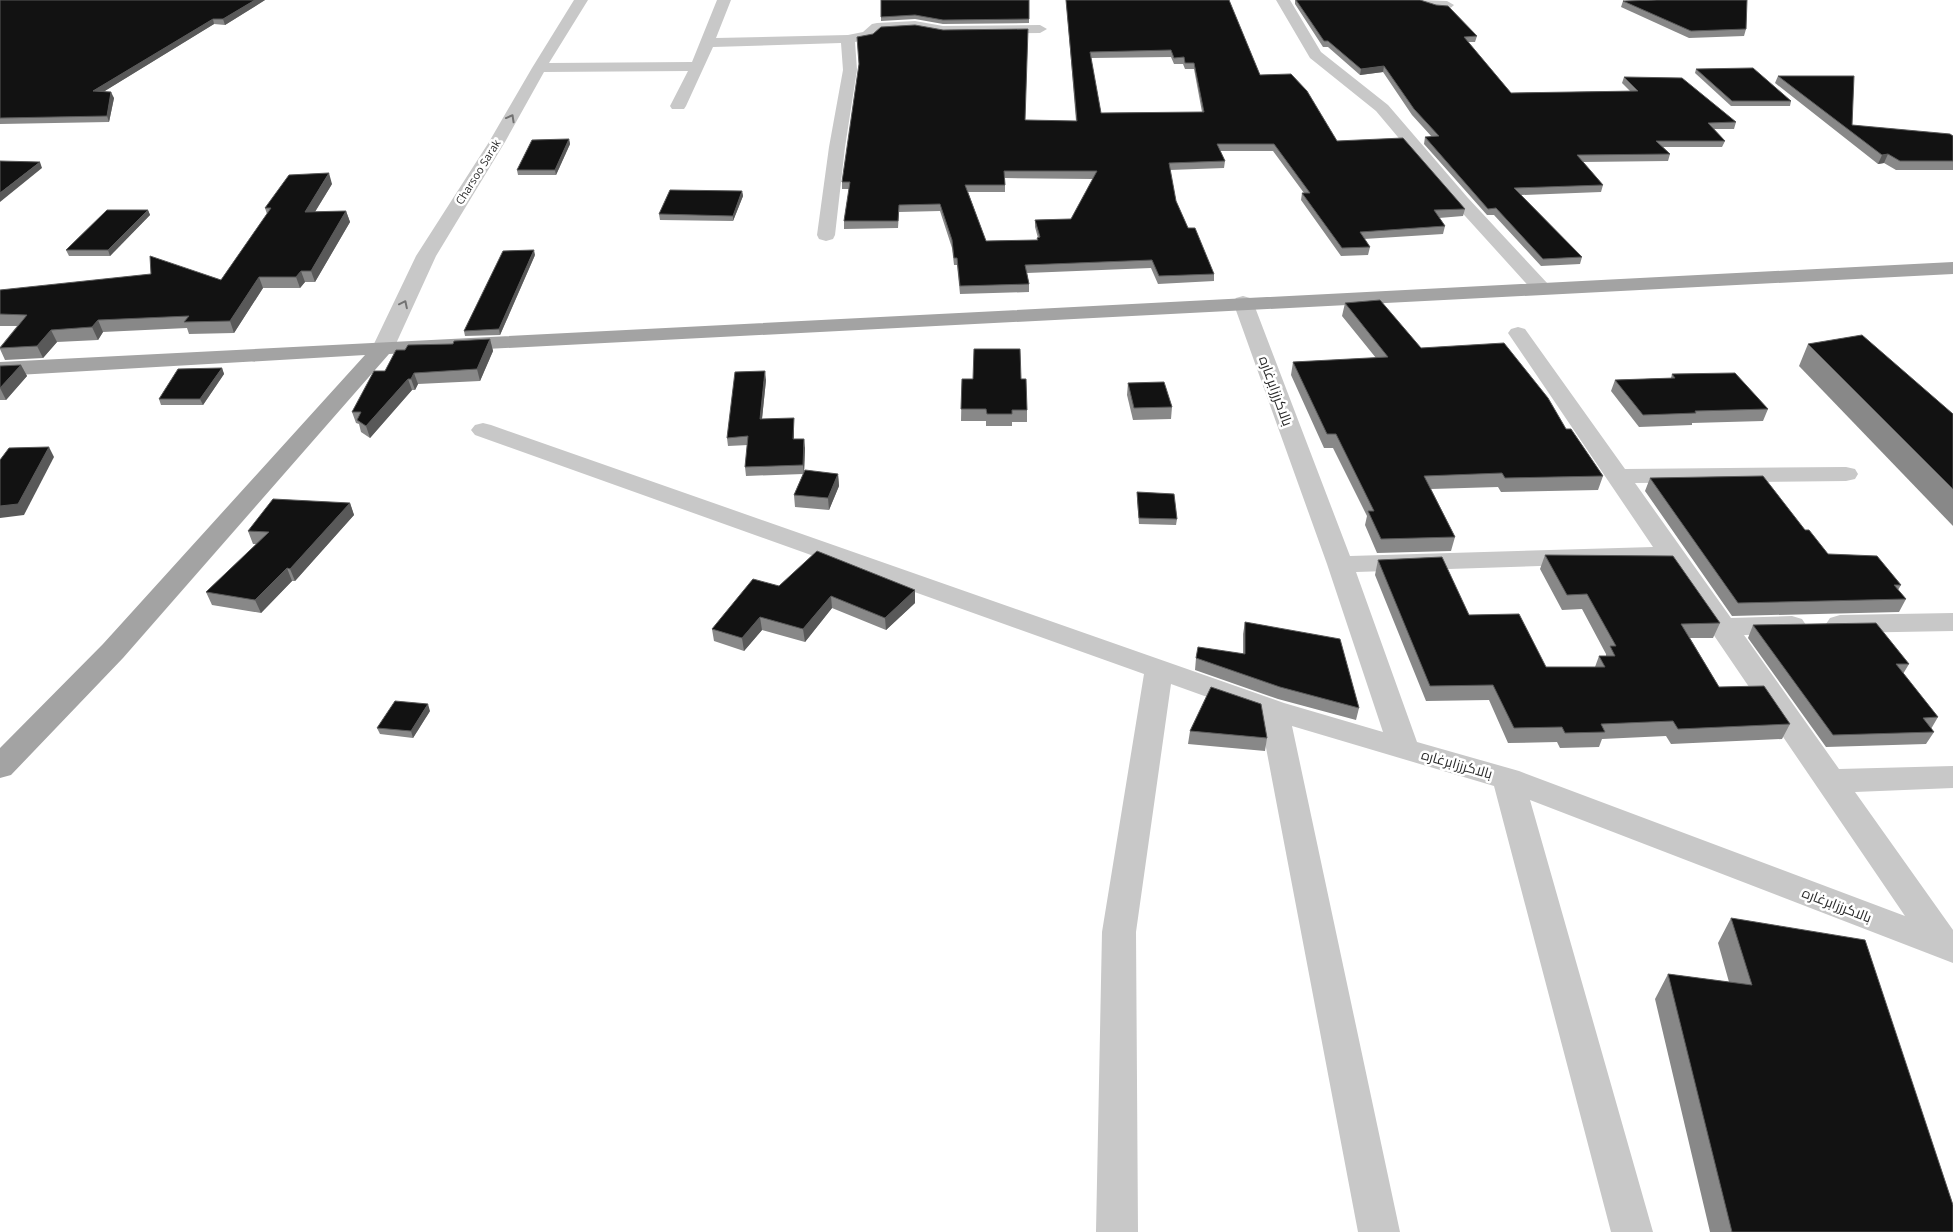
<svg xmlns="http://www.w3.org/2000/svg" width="1953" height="1232" font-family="'Open Sans',Cairo,sans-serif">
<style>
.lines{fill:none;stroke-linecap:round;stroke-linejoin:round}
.minor{fill:#c8c8c8;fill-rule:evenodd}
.major{fill:#a3a3a3;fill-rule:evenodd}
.wall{fill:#888;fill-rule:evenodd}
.shaded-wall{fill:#595959}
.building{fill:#121212;stroke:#595959;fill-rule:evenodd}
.oneway{stroke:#727272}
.labels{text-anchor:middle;stroke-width:5;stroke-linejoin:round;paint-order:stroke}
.far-street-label{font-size:11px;fill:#2b2b2b;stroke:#fff}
.street-label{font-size:14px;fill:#2b2b2b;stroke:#fff}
</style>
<rect width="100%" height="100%" fill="#fff"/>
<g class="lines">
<g class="minor">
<polygon points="574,0 588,0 549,63 692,62 717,0 731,0 716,38 848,35 863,32 872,24 877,23 915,21 943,26 1040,25 1047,29 1040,33 943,34 915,29 881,31 873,38 855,42 857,70 845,147 835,235 833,239 826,241 819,239 817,235 829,147 843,70 841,43 713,47 686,106 684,109 672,109 670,106 688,71 544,72 505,142 436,256 394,348 391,353 383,354 375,353 372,348 416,256 489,142 532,68"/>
<polygon points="1276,0 1290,0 1321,52 1388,105 1468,198 1548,284 1551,288 1548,292 1541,294 1534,292 1456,206 1376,111 1310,58"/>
<path d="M1414 0 1447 1 1454 5C1445 15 1427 6 1416 3Z"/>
<path d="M1243 296 1250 298 1253 302 1350 556 1653 547 1508 333 1511 329 1518 327 1525 329 1625 469 1846 467 1855 469 1858 474 1855 479 1846 481 1635 483 1731 618 1792 616 1802 619 1806 625 1802 631 1792 634 1744 635 1839 769 1953 766V788L1855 792 1953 930V963L1530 800 1653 1232H1611L1494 786 1292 726 1400 1232H1358L1260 716 1171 684 1136 932 1138 1232H1096L1102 932 1144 674 475 435 471 430 475 425 483 423 491 425 1284 703 1383 732 1327 564 1233 302 1236 298ZM1664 562 1905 916 1519 771 1417 742 1356 572Z"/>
<polygon points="1953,613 1953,631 1840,633 1830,630 1826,624 1830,618 1840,615"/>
</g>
<polygon class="major" points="1953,262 1953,274 389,354 123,658 11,775 0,778 0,748 103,644 365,355 0,376 0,362"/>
</g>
<g class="wall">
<polygon points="0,0 265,0 225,25 214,24 103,92 114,98 109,122 0,124"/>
<polygon points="881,0 1029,0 1029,23 943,24 915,19 881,21"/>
<path d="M1066 0H1229L1260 75 1337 141 1465 209 1463 216 1439 218 1445 226 1443 234 1364 239 1370 247 1368 255 1341 256 1301 200 1302 193H1304L1273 151H1220L1225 161 1224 168 1170 170 1176 201 1188 228 1214 274V281L1158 284 1151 268 1027 273 1029 284V292L960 294 957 265H954L952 248 940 211 899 212 898 228 844 229V221L849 189H842V182L1025 121H1076ZM1171 57 1174 64H1183L1185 69H1194L1202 112 1101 113 1091 58ZM1005 178 1093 179 1071 219 1035 220V227L1038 238 1037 240 986 241 968 192H1005Z"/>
<polygon points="1295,0 1420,0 1477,36 1475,42 1468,42 1511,93 1630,91 1622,83 1624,77 1736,122 1734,129 1714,129 1725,141 1722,147 1663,147 1670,154 1668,161 1583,162 1603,185 1601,192 1521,195 1582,257 1580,264 1541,266 1494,215 1487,215 1424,144 1425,137 1432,137 1412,115 1383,72 1360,75 1328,47 1323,47 1295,4"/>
<polygon points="1623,1 1746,29 1744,36 1689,38 1621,7"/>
<polygon points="1696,69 1791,101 1790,106 1731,106 1695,73"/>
<polygon points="1778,76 1852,125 1953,136 1953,170 1896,170 1884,163 1878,164 1775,83"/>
<polygon points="569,139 570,144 556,175 518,175 517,170"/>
<polygon points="332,184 315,212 346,211 350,222 315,282 305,282 300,288 263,288 234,333 189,334 187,328 103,332 98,340 57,342 43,358 5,360 0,349 0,347 17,326 0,326 0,290 221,280 267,214 265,208"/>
<polygon points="742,191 743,196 733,221 660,220 659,214"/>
<polygon points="148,210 150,215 110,256 69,256 66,250"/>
<polygon points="535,255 500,335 465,336 464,331"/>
<polygon points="1345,303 1421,348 1566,429 1603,476 1598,490 1501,492 1498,487 1431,489 1455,537 1451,551 1377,553 1365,525 1367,516 1333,448 1324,448 1291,375 1293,362 1376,358 1342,316"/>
<polygon points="490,339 493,351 480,381 418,384 415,390 412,390 370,438 361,432 359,424 356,423 352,412 385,371 453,344"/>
<polygon points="1808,344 1953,414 1953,526 1799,366"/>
<polygon points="21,365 27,376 6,400 0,400 0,366"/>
<polygon points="222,368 224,374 203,405 161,405 159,399"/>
<polygon points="1672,374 1768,409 1763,421 1692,423 1692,425 1639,427 1611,391 1615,380 1671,378"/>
<polygon points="962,379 1021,379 1027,410 1027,422 1012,422 1012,426 986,426 986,421 961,421"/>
<polygon points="766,380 762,419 794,427 794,439 805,448 804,472 838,474 839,486 829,510 795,507 794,495 803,474 746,476 745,467 748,445 728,446 727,438"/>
<polygon points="1128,383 1172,407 1171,419 1133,420 1127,395"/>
<polygon points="1650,478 1805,530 1828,554 1901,585 1898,590 1906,599 1899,612 1732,616 1645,491"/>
<polygon points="1137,492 1177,519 1176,525 1139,524 1137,499"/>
<polygon points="350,503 354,515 295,581 292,581 261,613 212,605 206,592 257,544 253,544 248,531"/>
<polygon points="1545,555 1720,623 1713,638 1690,638 1719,687 1790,724 1782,739 1671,744 1666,736 1602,739 1599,747 1560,748 1557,742 1508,743 1489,700 1426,701 1375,575 1378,560 1469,615 1546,667 1595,667 1599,656 1606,656 1606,654 1582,609 1562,610 1540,569"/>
<polygon points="779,586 915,590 915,603 886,630 832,608 805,642 762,630 744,651 714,641 712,629"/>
<polygon points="1245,622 1359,708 1356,720 1278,699 1195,670 1196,658 1243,654 1243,634"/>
<polygon points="1753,625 1909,664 1903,674 1938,717 1931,729 1934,732 1926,744 1826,747 1748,638"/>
<polygon points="430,711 413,738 380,734 377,728"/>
<polygon points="1190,731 1267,738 1265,751 1188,744"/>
<polygon points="1731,918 1953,1232 1710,1232 1655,999 1668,974 1729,982 1718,943"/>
</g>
<g class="shaded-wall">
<polygon points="255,0 265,0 225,25 223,19"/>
<polygon points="213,19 214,24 95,97 93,91"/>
<polygon points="1384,66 1383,72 1360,75 1361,69"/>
<polygon points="111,92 114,98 109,122 107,116"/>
<polygon points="569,139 570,144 556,175 555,170"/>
<polygon points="1888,154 1884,163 1878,164 1882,155"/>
<polygon points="40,162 42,168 0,202 0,193"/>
<polygon points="329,173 332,184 308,223 305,212"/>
<polygon points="742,191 743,196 733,221 733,216"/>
<polygon points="148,210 150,215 110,256 108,250"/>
<polygon points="346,211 350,222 315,282 311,271"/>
<polygon points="534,250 535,255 500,335 499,329"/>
<polygon points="301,271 305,282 300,288 296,277"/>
<polygon points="259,277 263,288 234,333 230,321"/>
<polygon points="98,320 103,332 98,340 92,327"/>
<polygon points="51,330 57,342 43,358 37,346"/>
<polygon points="490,339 493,351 480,381 477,369"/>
<polygon points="21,365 27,376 6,400 0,388"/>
<polygon points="222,368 224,374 203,405 200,399"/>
<polygon points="765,371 766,380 761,428 760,419"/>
<polygon points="414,373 418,384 415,390 411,379"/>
<polygon points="408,379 412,390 370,438 366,426"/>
<polygon points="794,418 794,448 793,439"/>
<polygon points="804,439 805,448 804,474 803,465"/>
<polygon points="49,447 54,457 24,515 0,518 0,506"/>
<polygon points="838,474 839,486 829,510 828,498"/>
<polygon points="350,503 354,515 295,581 290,569"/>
<polygon points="287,568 292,581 261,613 255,600"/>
<polygon points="915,590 915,603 886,630 885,618"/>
<polygon points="831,596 832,608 805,642 803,629"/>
<polygon points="760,617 762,630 744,651 742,638"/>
<polygon points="428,704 430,711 413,738 411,731"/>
</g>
<g class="building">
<polygon points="0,0 255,0 223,19 213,19 93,91 111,92 107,116 0,118"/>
<polygon points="881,0 1029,0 1029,19 943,20 915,15 881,17"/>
<path d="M1066 0H1229L1260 75 1291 74 1307 91 1337 141 1403 138 1465 209 1434 210 1445 226 1360 232 1370 247 1342 248 1302 193H1310L1274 144H1217L1225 161 1169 163 1176 201 1188 228H1195L1214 274 1159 276 1152 260 1025 265 1029 284 960 286 957 258H954L952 240 940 204 899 205 898 221H844L850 182H842L859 64 857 37 873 34 881 27 915 25 943 30 1028 29 1025 120 1077 121ZM1171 50 1174 58 1184 57 1185 63H1194L1204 112 1101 113 1090 52ZM1004 171H1097L1071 219 1035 220 1040 237 1037 238 1038 240 986 241 965 185H1005Z"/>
<polygon points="1296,0 1420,0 1436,5 1448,6 1477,36 1464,37 1511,93 1638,91 1624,77 1682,78 1736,122 1708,123 1725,141 1656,141 1670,154 1577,155 1603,185 1514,188 1582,257 1543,259 1496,208 1488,209 1425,137 1439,136 1414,109 1384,66 1361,69 1328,41 1324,41"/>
<polygon points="1657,0 1747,0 1746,29 1691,31 1623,1"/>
<polygon points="1753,68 1791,101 1732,101 1696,69"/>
<polygon points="1778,76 1854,76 1852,125 1950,134 1953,136 1953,161 1900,161 1888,154 1882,155"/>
<polygon points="569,139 555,170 517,170 532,140"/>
<polygon points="0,161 40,162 0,193"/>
<polygon points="329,173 305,212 346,211 311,271 301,271 296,277 259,277 230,321 184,322 189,316 98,320 92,327 51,330 37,346 0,348 27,315 0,314 0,290 151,274 150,256 221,280 271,208 265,208 289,175"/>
<polygon points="670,190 742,191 733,216 659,214"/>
<polygon points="107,210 148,210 108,250 66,250"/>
<polygon points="534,250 499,329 464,331 503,251"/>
<polygon points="1380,300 1421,348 1504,343 1548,398 1566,429 1571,429 1603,476 1505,478 1502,473 1424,476 1455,537 1381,539 1368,511 1374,511 1336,434 1327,434 1293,362 1388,357 1345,303"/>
<polygon points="1862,335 1953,414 1953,489 1808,344"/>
<polygon points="490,339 477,369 414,373 411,379 408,379 366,426 357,420 361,412 352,412 374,371 385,371 396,350 405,350 408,345 453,344 454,341"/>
<polygon points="974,349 1020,349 1021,379 1026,379 1027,410 1012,410 1012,414 987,414 986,409 961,409 962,379 973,379"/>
<polygon points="21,365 0,388 0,366"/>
<polygon points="222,368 200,399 159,399 178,369"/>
<polygon points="765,371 760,419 794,418 793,439 804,439 803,465 745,467 748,436 727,438 735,372"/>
<polygon points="1735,373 1768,409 1695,411 1696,413 1643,415 1615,380 1675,378 1672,374"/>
<polygon points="1164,382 1172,407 1134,408 1128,383"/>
<polygon points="49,447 18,504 0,506 0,460 9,448"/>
<polygon points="805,470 838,474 828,498 794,495"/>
<polygon points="1763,476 1805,530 1809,530 1828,554 1877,556 1901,585 1894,585 1906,599 1738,603 1650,478"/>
<polygon points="1137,492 1174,494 1177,519 1139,518"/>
<polygon points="273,499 350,503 290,569 287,568 255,600 206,592 269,532 248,531"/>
<polygon points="817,551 915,590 885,618 831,596 803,629 760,617 742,638 712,629 753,579 779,586"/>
<polygon points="1545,555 1673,556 1720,623 1681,624 1719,687 1764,686 1790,724 1678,729 1673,721 1601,724 1605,732 1565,733 1562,727 1514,728 1493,685 1430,686 1378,560 1442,557 1469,615 1519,614 1546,667 1605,667 1599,656 1615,656 1610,646 1616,646 1587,594 1567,595"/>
<polygon points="1245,622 1340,639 1359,708 1280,687 1196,658 1198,647 1245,654"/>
<polygon points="1876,623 1909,664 1896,664 1938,717 1923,718 1934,732 1833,735 1753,625"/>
<polygon points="1211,687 1261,704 1267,738 1190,731"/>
<polygon points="395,701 428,704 411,731 377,728"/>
<polygon points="1731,918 1865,940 1953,1205 1953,1232 1732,1232 1668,974 1752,985"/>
</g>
<defs><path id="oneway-chevron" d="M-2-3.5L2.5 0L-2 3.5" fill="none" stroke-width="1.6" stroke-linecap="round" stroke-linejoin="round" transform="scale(1.25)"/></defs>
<g class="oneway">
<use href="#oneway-chevron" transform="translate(511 118) rotate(-61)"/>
<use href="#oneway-chevron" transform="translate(404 304) rotate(-64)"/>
</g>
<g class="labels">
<g class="far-street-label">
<text transform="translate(478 172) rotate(-58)" y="4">Charsoo Sarak</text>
</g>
<g class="street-label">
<text transform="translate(1276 391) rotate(70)" y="5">بالاکرززابرغاره</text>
<text transform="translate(1457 764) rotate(16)" y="5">بالاکرززابرغاره</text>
<text transform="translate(1837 905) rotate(21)" y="5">بالاکرززابرغاره</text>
</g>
</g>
</svg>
